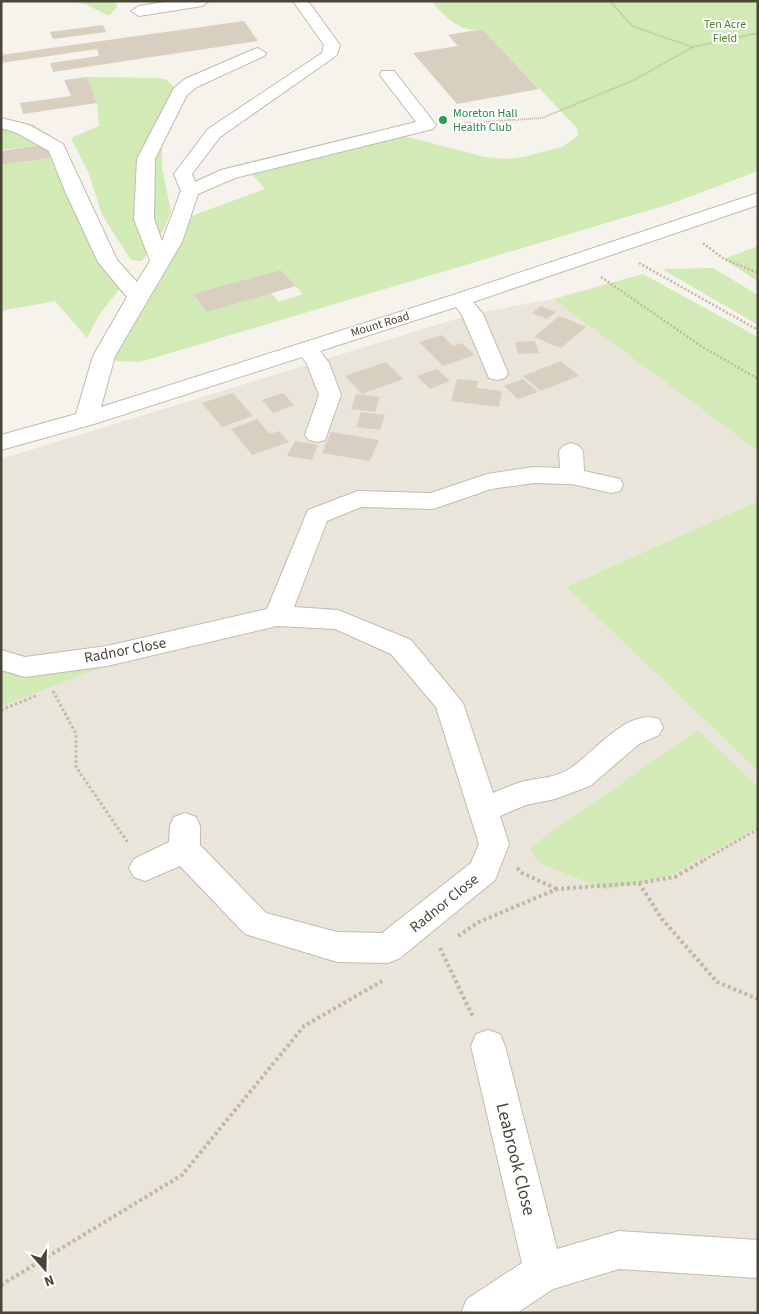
<svg xmlns="http://www.w3.org/2000/svg" width="759" height="1314" font-family="'Source Sans 3',sans-serif">
<style>
.residential{fill:#eae5da}
.green{fill:#d2eab5;fill-rule:evenodd}
.building{fill:#d8cfc1}
.lines{fill:none;stroke-linecap:round;stroke-linejoin:round}
.minor-casing{stroke:#c2bbae;stroke-width:2}
.path-far3{stroke:#c4b79f;stroke-width:2;stroke-dasharray:1 1;stroke-linecap:butt}
.path-far2{stroke:#c4b79f;stroke-width:2.5;stroke-dasharray:2 2;stroke-linecap:butt}
.path-far1{stroke:#c4b79f;stroke-width:3;stroke-dasharray:2.5 2.5;stroke-linecap:butt}
.path{stroke:#c4b79f;stroke-width:4;stroke-dasharray:3 3;stroke-linecap:butt}
.minor{fill:#fff;fill-rule:evenodd}
.leisure-dot{fill:#2e9e5b;stroke:#fff;stroke-width:2}
.labels{text-anchor:middle;stroke-width:4;stroke-linejoin:round;paint-order:stroke}
.far-park-label{font-size:12px;fill:#4a7f2a;stroke:#fff}
.far-leisure-label{font-size:12px;fill:#27864d;stroke:#fff;text-anchor:start}
.far-street-label{font-size:12px;fill:#4b4439;stroke:#fff}
.street-label{font-size:15px;fill:#4b4439;stroke:#fff}
.near-street-label{font-size:18px;fill:#4b4439;stroke:#fff}
</style>
<rect width="100%" height="100%" fill="#f6f3ec"/>
<polygon class="residential" points="553,299 758,451 758,501 566,587 758,771 758,1313 1,1313 1,459 472,314"/>
<g class="green">
<polygon points="71,1 114,1 118,6 109,16 87,5"/>
<path d="M431 1H758V171L670 204 140 362 118 361 104 356 186 218 265 189 243 164 363 134 408 137 485 157 507 159 523 157 562 147 578 136 577 128 482 29C459 33 446 17 431 1ZM281 270 303 294 279 302 268 290 194 294Z"/>
<polygon points="87,77 159,78 167,80 174,87 162,143 162,168 171,211 164,229 142,261 131,260 102,215 89,174 71,138 99,126 97,103"/>
<polygon points="1,118 32,124 61,142 121,287 99,315 87,338 55,301 1,311 1,165 50,158 55,143 1,150"/>
<polygon points="758,246 758,282 724,259"/>
<polygon points="713,268 758,295 758,325 662,269"/>
<polygon points="643,274 758,337 758,451 553,299"/>
<polygon points="758,501 758,771 566,587"/>
<polygon points="136,654 1,706 1,660"/>
<polygon points="698,730 758,787 758,827 671,875 606,890 539,863 529,848"/>
</g>
<g class="building">
<polygon points="244,21 258,41 53,72 50,63 99,56 97,49 1,63 1,55"/>
<polygon points="103,25 106,32 53,39 50,32"/>
<polygon points="482,29 539,89 457,104 413,53 458,46 448,35"/>
<polygon points="87,77 97,103 23,114 20,103 71,96 64,80"/>
<polygon points="47,144 50,158 1,165 1,151"/>
<polygon points="281,270 296,286 207,312 193,294"/>
<polygon points="541,306 556,312 547,319 532,313"/>
<polygon points="559,316 586,327 561,348 534,337"/>
<polygon points="442,335 453,346 462,343 475,355 443,366 419,342"/>
<polygon points="535,341 539,353 518,354 515,342"/>
<polygon points="561,361 579,376 541,391 523,376"/>
<polygon points="386,362 403,379 362,394 345,376"/>
<polygon points="437,369 450,381 430,389 417,376"/>
<polygon points="457,379 478,381 476,388 502,391 499,407 451,401"/>
<polygon points="523,379 538,392 518,399 504,386"/>
<polygon points="233,393 253,416 222,427 202,403"/>
<polygon points="283,393 294,405 273,413 262,400"/>
<polygon points="356,394 380,397 375,412 351,409"/>
<polygon points="361,412 385,415 380,430 356,427"/>
<polygon points="257,419 270,434 279,431 289,442 252,455 231,429"/>
<polygon points="331,432 379,440 370,461 322,453"/>
<polygon points="295,441 318,445 312,460 287,456"/>
</g>
<g class="lines">
<g class="minor-casing">
<g id="minor">
<polygon points="171,1 209,1 202,6 139,16 131,11 139,6"/>
<polygon points="293,1 308,1 340,45 337,55 220,137 192,174 195,182 221,170 416,122 380,75 382,71 394,71 436,125 433,129 235,178 198,194 182,242 115,356 101,407 453,295 758,193 758,205 473,302 483,314 508,373 505,378 497,380 489,378 462,315 456,307 320,351 329,363 341,395 325,440 317,442 309,440 305,435 319,395 307,364 302,357 94,424 1,450 1,435 76,414 93,356 127,297 98,262 65,191 49,151 17,133 1,128 1,118 29,125 63,144 117,260 137,282 150,261 134,219 137,159 174,88 185,79 252,50 258,48 266,53 264,56 197,87 187,95 155,159 154,219 162,241 181,191 174,174 208,129 322,53 324,45"/>
<path d="M571 443 579 446 583 451 584 471 620 479 623 485 620 491 611 493 572 484 534 483 491 489 433 509 361 507 327 521 294 607 338 610 411 640 463 703 493 793C502 789 512 785 521 782 537 778 556 778 569 769 595 753 626 708 659 719L663 727 659 735 639 744 590 786 555 799 526 805 500 816 509 844 495 880 400 958 388 963 337 962 245 934 180 866 145 881 134 877 129 868 134 859 169 842 170 826 174 817 185 813 196 817 200 826V845L266 913 337 932 382 933 471 863 479 844 436 707 391 654 335 629 277 626 107 666 25 677 1 670V650L25 657 107 646 267 609 308 510 358 491 431 493 487 474 534 467 560 468 559 451 563 446Z"/>
<polygon points="488,1030 500,1034 505,1046 557,1249 619,1231 758,1240 758,1278 619,1269 553,1289 517,1313 461,1313 467,1299 522,1263 471,1046 476,1034"/>
</g>
</g>
<g class="path-far3">
<polyline points="610,1 632,26 692,47"/>
<polyline points="452,124 542,118 634,80 693,47 758,33"/>
</g>
<g class="path-far2">
<polyline points="703,243 724,259 758,273"/>
<polyline points="639,263 758,330"/>
<polyline points="601,277 701,346 758,379"/>
</g>
<g class="path-far1">
<polyline points="53,691 76,734 76,767 128,843"/>
<polyline points="1,710 38,695"/>
<polyline points="704,860 758,829"/>
</g>
<g class="path">
<polyline points="517,868 522,873 557,889"/>
<polyline points="639,883 662,919 717,982 758,999"/>
<polyline points="458,936 479,922 557,889 639,883 675,877 706,859"/>
<polyline points="440,948 473,1017"/>
<polyline points="1,1285 182,1175 304,1026 382,981"/>
</g>
<use href="#minor" class="minor"/>
</g>
<circle class="leisure-dot" cx="443" cy="120" r="5"/>
<g class="labels">
<g class="far-park-label">
<text x="725" y="28">Ten Acre<tspan x="725" dy="14">Field</tspan></text>
</g>
<g class="far-leisure-label">
<text x="453" y="117">Moreton Hall<tspan x="453" dy="14">Health Club</tspan></text>
</g>
<g class="far-street-label">
<text transform="translate(380 324) rotate(-17)" y="4">Mount Road</text>
</g>
<g class="street-label">
<text transform="translate(125 650) rotate(-11)" y="5">Radnor Close</text>
<text transform="translate(444 903) rotate(-39)" y="5">Radnor Close</text>
</g>
<g class="near-street-label">
<text transform="translate(516 1159) rotate(76)" y="6">Leabrook Close</text>
</g>
</g>
<rect width="759" height="1314" fill="none" stroke="#4b4439" stroke-width="5"/>
<g transform="translate(45 1269) rotate(160)" stroke="#ffffff" stroke-width="4" paint-order="stroke">
<path d="M0-4L9 19L0 12L-9 19Z" fill="#4b4439"/>
<text y="-8" font-size="14" font-weight="bold" text-anchor="middle" fill="#4b4439">N</text>
</g>
</svg>
